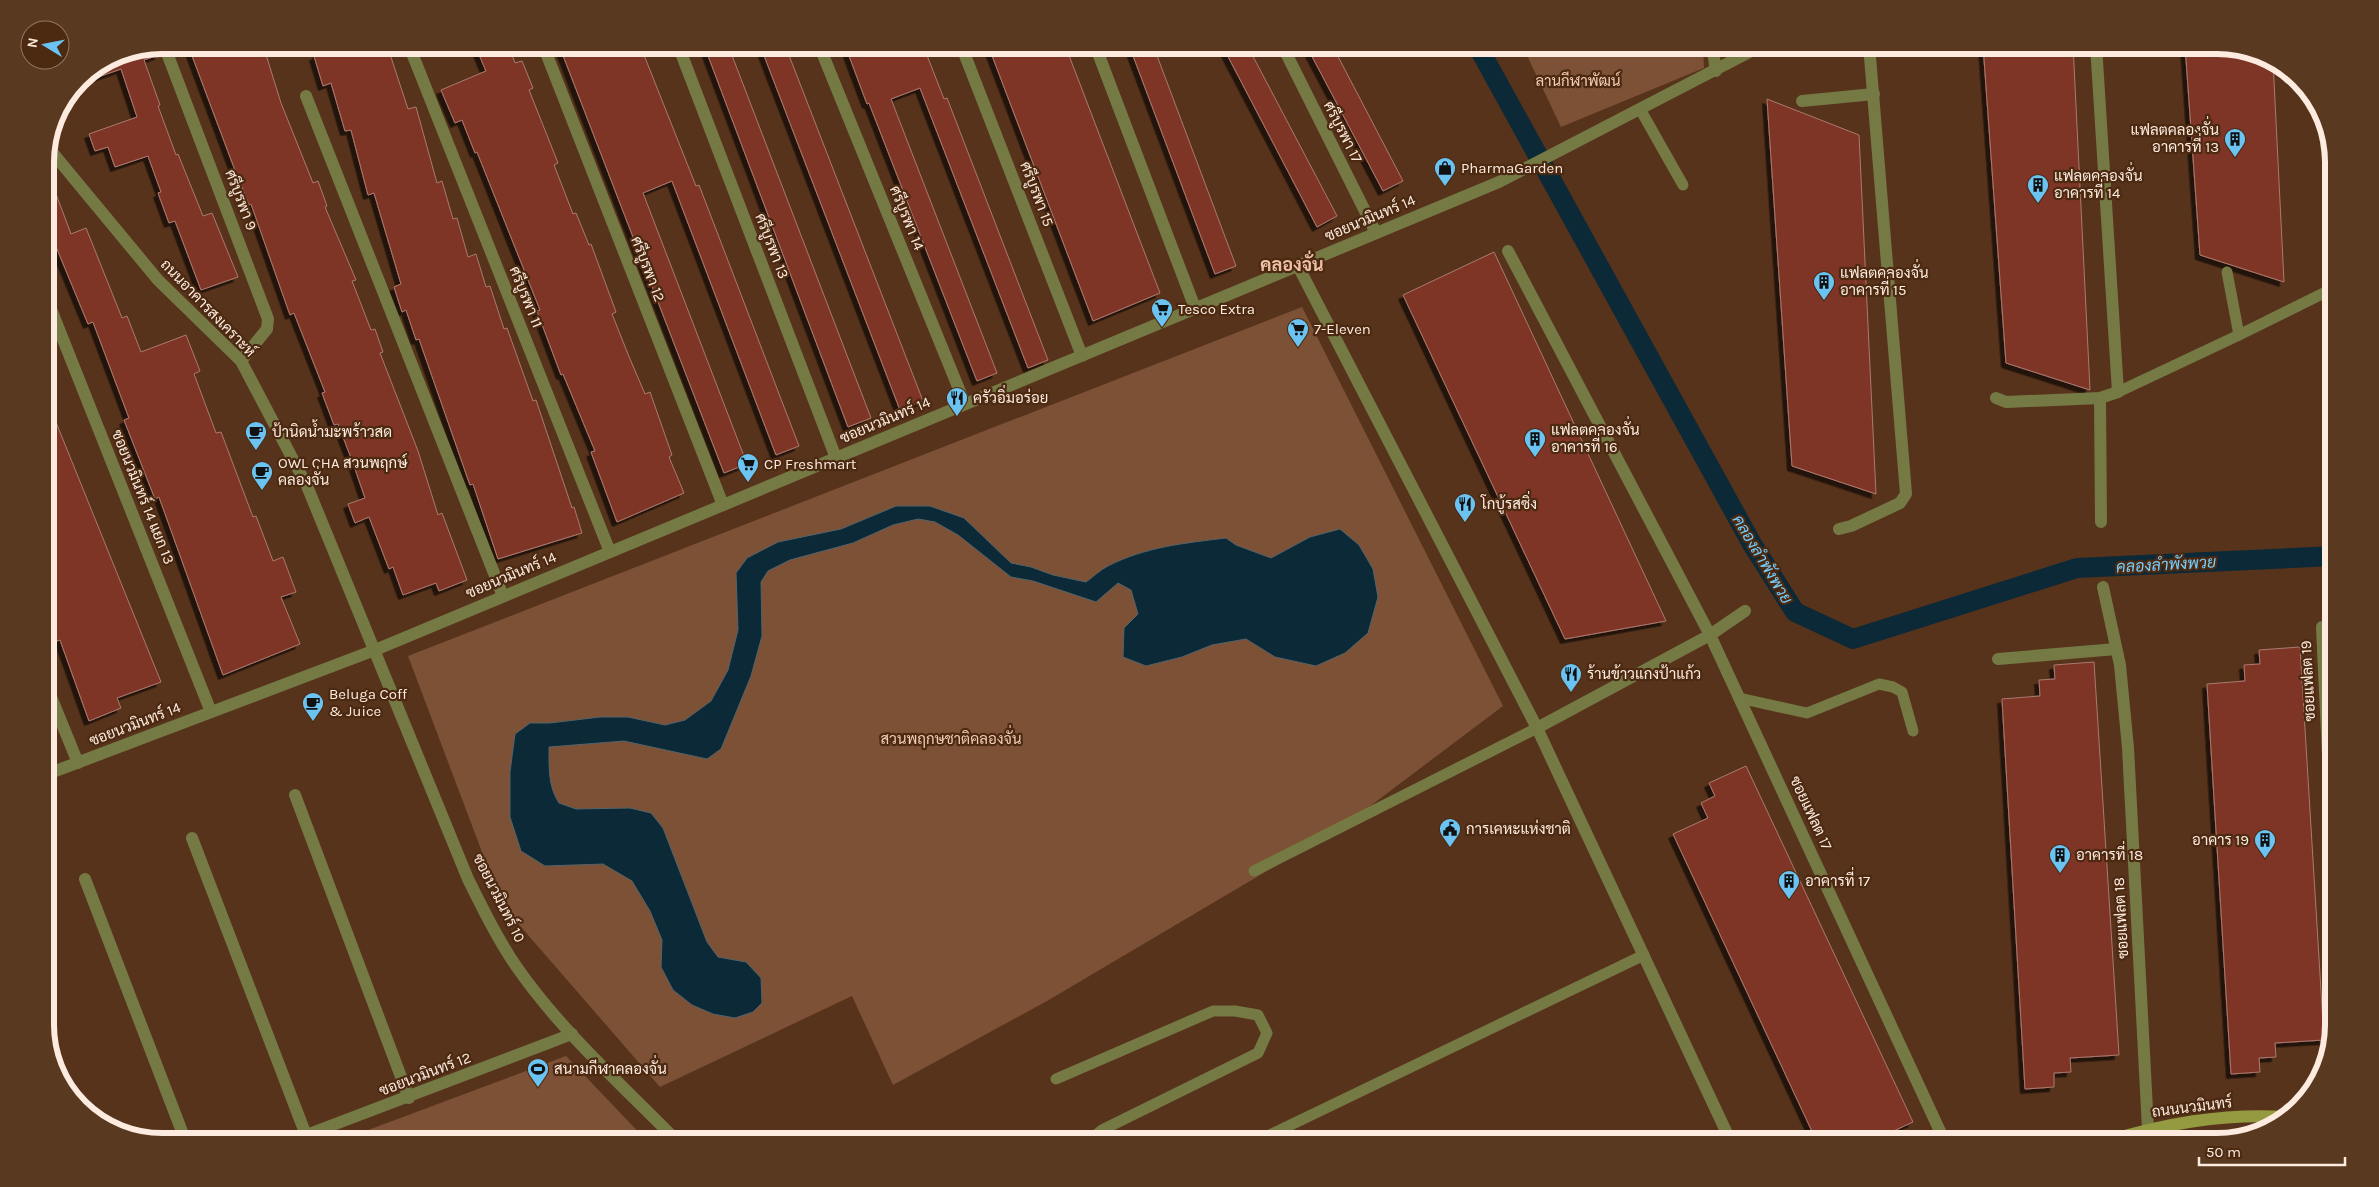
<svg xmlns="http://www.w3.org/2000/svg" width="2379" height="1187" font-family="Karla,Sarabun,sans-serif">
<style>
.green{fill:#7d5135}
.water{fill:#0c2937;stroke:#546369}
.lines{fill:none;stroke-linecap:round;stroke-linejoin:round}
.canal{stroke:#0c2937;stroke-width:20}
.building{fill:#7f3425;stroke:#ab7a70;filter:url(#shadow)}
.service{stroke:#757a44;stroke-width:11}
.minor{stroke:#757a44;stroke-width:12}
.tertiary{stroke:#757a44;stroke-width:12}
.secondary{stroke:#949a40;stroke-width:12}
.labels{text-anchor:middle;stroke-width:4.5;stroke-linejoin:round;paint-order:stroke}
.park-label{font-size:15px;fill:#f4ccb5;stroke:#4c2911}
.poi-label{font-size:15px;fill:#fdebdf;stroke:#4c2911;text-anchor:start}
.street-label{font-size:15px;fill:#fdebdf;stroke:#4c2911}
.water-label{font-size:16px;font-style:italic;fill:#74cfff;stroke:#4c2911}
.quarter-label{font-size:18px;font-weight:bold;fill:#eec1a6;stroke:#4c2911}
.rim{fill:none;stroke:#fdebdf;stroke-width:6}
</style>
<defs>
<filter id="shadow"><feDropShadow dx="-4.5" dy="4.5" stdDeviation="0" flood-color="#0009"/></filter>
</defs>
<rect width="100%" height="100%" fill="#57331c"/>
<g class="green">
<polygon points="1522,45 1703,45 1704,68 1561,127"/>
<polygon points="1302,307 1503,706 1345,825 1047,1001 893,1085 852,996 660,1087 502,905 408,656"/>
<polygon points="566,1056 648,1142 336,1142"/>
</g>
<path class="water" d="M896 506H930L964 518 1011 563 1031 567 1053 575 1086 582C1093 577 1100 570 1108 566 1145 547 1185 543 1226 538L1236 545 1271 558 1310 537 1340 529 1359 545 1373 569 1378 597 1368 633 1345 653 1316 666 1275 657 1246 639 1212 645 1182 657 1146 666 1123 657 1124 628 1138 614 1131 590 1118 583 1096 602 1033 581 1011 577 958 535 935 522 918 519 893 525 853 543 790 560 768 571 761 582 762 636 751 676 721 749 707 759 624 741 549 747C549 768 548 786 559 803L576 809 630 808 651 813 663 828 707 942 718 957 746 962 761 978 762 1003 753 1012 735 1018 713 1014 692 1005 673 990 661 967 662 940 650 911 632 881 603 864 545 866 521 851 510 817V772L515 734 530 723H550L600 717H628L665 725 685 720 711 701 728 670 738 630 736 573 747 558 778 542 841 529Z"/>
<g class="lines">
<polyline class="canal" points="1477,45 1752,544 1795,612 1853,639 2077,568 2334,556"/>
</g>
<g class="building">
<polygon points="188,45 263,45 281,103 313,183 318,181 327,206 325,207 356,280 352,281 371,330 375,329 383,352 380,353 418,451 438,515 442,513 467,580 439,591 436,583 403,595 393,567 389,569 369,517 355,523 348,504 365,498 353,463 338,424 334,425 322,393 325,392 294,313 290,315 251,204 249,205 233,165"/>
<polygon points="315,45 387,45 408,109 416,107 437,183 442,181 453,219 457,218 468,257 476,254 486,287 490,286 504,329 507,328 533,401 536,400 572,508 574,507 582,533 498,559 473,484 470,485 419,339 416,340 406,310 402,312 394,287 401,284 374,193 368,195 351,130 345,131 331,83 323,86 314,56 318,55"/>
<polygon points="475,45 508,45 515,63 522,61 533,88 529,90 558,163 554,165 573,214 576,213 589,245 591,244 616,312 612,314 630,359 645,394 650,392 672,455 669,457 684,493 617,522 591,452 595,451 563,374 561,375 537,311 540,310 477,152 475,153 462,120 455,123 441,90 486,71"/>
<polygon points="559,45 640,45 696,186 699,185 799,446 776,455 672,181 643,193 747,464 724,473"/>
<polygon points="704,45 728,45 871,418 848,427"/>
<polygon points="760,45 785,45 923,401 900,410"/>
<polygon points="845,45 923,45 944,99 947,98 1048,360 1028,368 920,88 891,99 997,373 977,381 869,103 867,104"/>
<polygon points="988,45 1065,45 1160,293 1093,321"/>
<polygon points="1129,45 1153,45 1236,266 1215,274"/>
<polygon points="1222,45 1247,45 1337,216 1317,227"/>
<polygon points="1306,45 1332,45 1403,181 1383,191"/>
<polygon points="1983,45 2073,45 2090,390 2006,363"/>
<polygon points="2185,45 2217,45 2269,57 2273,61 2284,282 2200,255"/>
<polygon points="156,46 159,55 144,60 160,105 158,106 176,155 178,154 203,216 212,213 238,277 201,290 175,221 169,223 158,193 161,192 148,156 115,167 108,147 95,151 89,134 137,117 121,69 87,81 84,76 117,54"/>
<polygon points="1767,99 1859,135 1876,494 1792,466"/>
<polygon points="47,170 71,234 86,228 122,318 127,316 141,352 186,335 200,371 194,374 216,433 221,432 253,517 256,516 273,561 283,557 296,592 281,597 300,644 223,675 159,497 155,499 124,420 129,418 93,322 88,324 50,232 45,234"/>
<polygon points="1494,252 1666,621 1565,639 1403,295"/>
<polygon points="45,395 161,682 117,698 121,708 89,721 60,640 45,645"/>
<polygon points="2300,647 2324,1040 2275,1043 2276,1057 2259,1058 2260,1072 2231,1074 2207,684 2245,681 2244,665 2260,664 2259,650"/>
<polygon points="2094,662 2119,1055 2070,1058 2071,1072 2054,1073 2054,1087 2025,1089 2002,699 2040,696 2039,680 2055,679 2054,665"/>
<polygon points="1746,766 1913,1122 1870,1142 1817,1142 1673,834 1708,818 1701,803 1715,796 1709,783"/>
</g>
<g class="lines">
<g class="service">
<polyline points="1640,109 1683,185"/>
<polyline points="2323,123 2334,209"/>
<polyline points="2227,272 2239,335"/>
<polyline points="2118,392 2239,335 2334,288"/>
<polyline points="1739,698 1807,713 1879,684 1893,687 1902,692 1913,731"/>
<polyline points="1254,871 1537,728"/>
<polyline points="1056,1079 1213,1011 1235,1011 1258,1015 1267,1033 1258,1053 1102,1130 1095,1136 1093,1142"/>
<polyline points="1255,1142 1644,955"/>
</g>
<g class="minor">
<polyline points="164,45 268,319 267,329 241,361"/>
<polyline points="543,45 723,505"/>
<polyline points="678,45 836,458"/>
<polyline points="819,45 965,404"/>
<polyline points="961,45 1082,356"/>
<polyline points="1095,45 1195,308"/>
<polyline points="1282,45 1376,233"/>
<polyline points="1712,45 1716,71"/>
<polyline points="412,53 610,552"/>
<polyline points="306,96 503,596"/>
<polyline points="1802,101 1874,94"/>
<path d="M47 146 158 280 241 361 307 486 468 879C483 909 497 938 516 966 561 1031 622 1085 678 1142"/>
<polyline points="1508,251 1710,635 1945,1142"/>
<polyline points="1298,266 1537,728 1731,1142"/>
<polyline points="45,294 211,712"/>
<polyline points="1996,398 2006,402 2100,398 2118,392 2096,45"/>
<polyline points="2100,398 2101,522"/>
<polyline points="1839,529 1851,526 1900,503 1906,494 1869,45"/>
<polyline points="2103,587 2120,665 2128,748 2148,1129"/>
<polyline points="2322,627 2334,884"/>
<polyline points="1998,659 2116,649"/>
<polyline points="45,682 78,763"/>
<polyline points="1537,728 1710,635 1745,611"/>
<polyline points="45,775 375,650"/>
<polyline points="295,795 409,1098"/>
<polyline points="192,838 306,1135"/>
<polyline points="85,879 186,1142"/>
<polyline points="288,1142 572,1034"/>
</g>
<polyline class="tertiary" points="375,650 1499,182 1763,45"/>
<path class="secondary" d="M2104 1142C2164 1124 2222 1113 2286 1117"/>
</g>
<defs>
<g id="building-pin" transform="scale(1.125)"><path d="M0 17L-7.5 6A9.5 9.5 0 1 1 7.5 6Z" fill="#6ac3f1" stroke="#4c2911"/><path d="M-4-6H4V6H1V3H-1V6H-4ZM-2.5-4.3h1.7v1.8h-1.7ZM.8-4.3h1.7v1.8H.8ZM-2.5-1h1.7V.8h-1.7ZM.8-1h1.7V.8H.8Z" fill="#111"/></g>
<g id="shop-pin" transform="scale(1.125)"><path d="M0 17L-7.5 6A9.5 9.5 0 1 1 7.5 6Z" fill="#6ac3f1" stroke="#4c2911"/><path d="M-5-2.5h2.3a2.7 3.5 0 0 1 5.4 0H5L5.5 6h-11ZM-1.5-2.5h3a1.5 2.3 0 0 0-3 0Z" fill="#111"/></g>
<g id="supermarket-pin" transform="scale(1.125)"><path d="M0 17L-7.5 6A9.5 9.5 0 1 1 7.5 6Z" fill="#6ac3f1" stroke="#4c2911"/><path d="M-6-5.5h2.5l.6 2H6L4.5 2H-2.5L-4.4-4H-6ZM-1.5 3.2a1.3 1.3 0 1 0 .1 0ZM3 3.2a1.3 1.3 0 1 0 .1 0Z" fill="#111"/></g>
<g id="restaurant-pin" transform="scale(1.125)"><path d="M0 17L-7.5 6A9.5 9.5 0 1 1 7.5 6Z" fill="#6ac3f1" stroke="#4c2911"/><path d="M-5-6h1v4h1v-4h1v4h1v-4h1v5L-1.5 .5V6h-2V.5L-5-1ZM5-6V6H3V1.5H1.5Q1.5-4 5-6Z" fill="#111"/></g>
<g id="cafe-pin" transform="scale(1.125)"><path d="M0 17L-7.5 6A9.5 9.5 0 1 1 7.5 6Z" fill="#6ac3f1" stroke="#4c2911"/><path d="M-5.5-4.5H6V0H3Q3 3.5 0 3.5H-2.5Q-5.5 3.5-5.5 0ZM3-3.2v2h1.7v-2ZM-6 4.5H4V6H-6Z" fill="#111"/></g>
<g id="civic-pin" transform="scale(1.125)"><path d="M0 17L-7.5 6A9.5 9.5 0 1 1 7.5 6Z" fill="#6ac3f1" stroke="#4c2911"/><path d="M-.6-6.5H3V-4.5H.6V-3L4-1V1h2V6H-6V1h2V-1L-.6-3ZM-1.2 2.5V6h2.4V2.5Z" fill="#111"/></g>
<g id="stadium-pin" transform="scale(1.125)"><path d="M0 17L-7.5 6A9.5 9.5 0 1 1 7.5 6Z" fill="#6ac3f1" stroke="#4c2911"/><path d="M0-5a6.5 5 0 1 0 0 10a6.5 5 0 1 0 0-10ZM-3.5-1.8h7v3.6h-7Z" fill="#111"/></g>
</defs>
<g fill-rule="evenodd">
<use href="#building-pin" x="2235" y="139"/>
<use href="#shop-pin" x="1445" y="168"/>
<use href="#building-pin" x="2038" y="185"/>
<use href="#building-pin" x="1824" y="282"/>
<use href="#supermarket-pin" x="1162" y="309"/>
<use href="#supermarket-pin" x="1298" y="329"/>
<use href="#restaurant-pin" x="957" y="398"/>
<use href="#cafe-pin" x="256" y="432"/>
<use href="#building-pin" x="1535" y="439"/>
<use href="#supermarket-pin" x="748" y="464"/>
<use href="#cafe-pin" x="262" y="472"/>
<use href="#restaurant-pin" x="1465" y="504"/>
<use href="#restaurant-pin" x="1571" y="674"/>
<use href="#cafe-pin" x="313" y="703"/>
<use href="#civic-pin" x="1450" y="829"/>
<use href="#building-pin" x="2265" y="840"/>
<use href="#building-pin" x="2060" y="855"/>
<use href="#building-pin" x="1789" y="881"/>
<use href="#stadium-pin" x="538" y="1069"/>
</g>
<g class="labels">
<g class="park-label">
<text x="1578" y="86">ลานกีฬาพัฒน์</text>
<text x="951" y="744">สวนพฤกษชาติคลองจั่น</text>
</g>
<g class="poi-label">
<text x="2219" y="135" text-anchor="end">แฟลตคลองจั่น<tspan x="2219" dy="17">อาคารที่ 13</tspan></text>
<text x="1461" y="173">PharmaGarden</text>
<text x="2054" y="181">แฟลตคลองจั่น<tspan x="2054" dy="17">อาคารที่ 14</tspan></text>
<text x="1840" y="278">แฟลตคลองจั่น<tspan x="1840" dy="17">อาคารที่ 15</tspan></text>
<text x="1178" y="314">Tesco Extra</text>
<text x="1314" y="334">7-Eleven</text>
<text x="973" y="403">ครัวอิ่มอร่อย</text>
<text x="1551" y="435">แฟลตคลองจั่น<tspan x="1551" dy="17">อาคารที่ 16</tspan></text>
<text x="272" y="437">ป้านิดน้ำมะพร้าวสด</text>
<text x="278" y="468">OWL CHA สวนพฤกษ์<tspan x="278" dy="17">คลองจั่น</tspan></text>
<text x="764" y="469">CP Freshmart</text>
<text x="1481" y="509">โกบู้รสซิ่ง</text>
<text x="1587" y="679">ร้านข้าวแกงป้าแก้ว</text>
<text x="329" y="699">Beluga Coff<tspan x="329" dy="17">&amp; Juice</tspan></text>
<text x="1466" y="834">การเคหะแห่งชาติ</text>
<text x="2249" y="845" text-anchor="end">อาคาร 19</text>
<text x="2076" y="860">อาคารที่ 18</text>
<text x="1805" y="886">อาคารที่ 17</text>
<text x="554" y="1074">สนามกีฬาคลองจั่น</text>
</g>
<g class="street-label">
<text transform="translate(1343 132) rotate(63)" y="5">ศรีบูรพา 17</text>
<text transform="translate(1037 194) rotate(69)" y="5">ศรีบูรพา 15</text>
<text transform="translate(241 200) rotate(69)" y="5">ศรีบูรพา 9</text>
<text transform="translate(907 218) rotate(68)" y="5">ศรีบูรพา 14</text>
<text transform="translate(1370 218) rotate(-23)" y="5">ซอยนวมินทร์ 14</text>
<text transform="translate(772 246) rotate(69)" y="5">ศรีบูรพา 13</text>
<text transform="translate(648 269) rotate(69)" y="5">ศรีบูรพา 12</text>
<text transform="translate(526 297) rotate(68)" y="5">ศรีบูรพา 11</text>
<text transform="translate(208 308) rotate(46)" y="5">ถนนอาคารสงเคราะห์</text>
<text transform="translate(885 420) rotate(-23)" y="5">ซอยนวมินทร์ 14</text>
<text transform="translate(143 497) rotate(68)" y="5">ซอยนวมินทร์ 14 แยก 13</text>
<text transform="translate(511 575) rotate(-23)" y="5">ซอยนวมินทร์ 14</text>
<text transform="translate(2308 681) rotate(-93)" y="5">ซอยแฟลต 19</text>
<text transform="translate(135 724) rotate(-21)" y="5">ซอยนวมินทร์ 14</text>
<text transform="translate(1811 813) rotate(65)" y="5">ซอยแฟลต 17</text>
<text transform="translate(499 898) rotate(63)" y="5">ซอยนวมินทร์ 10</text>
<text transform="translate(2121 918) rotate(-93)" y="5">ซอยแฟลต 18</text>
<text transform="translate(425 1074) rotate(-21)" y="5">ซอยนวมินทร์ 12</text>
<text transform="translate(2192 1107) rotate(-7)" y="5">ถนนนวมินทร์</text>
</g>
<g class="water-label">
<text transform="translate(1763 559) rotate(59)" y="6">คลองลำพังพวย</text>
<text transform="translate(2166 564) rotate(-3)" y="6">คลองลำพังพวย</text>
</g>
<g class="quarter-label">
<text x="1292" y="271">คลองจั่น</text>
</g>
</g>
<path d="M0 0H2379V1187H0ZM162 54H2217A108 108 0 0 1 2325 162V1025A108 108 0 0 1 2217 1133H162A108 108 0 0 1 54 1025V162A108 108 0 0 1 162 54Z" fill="#5a3921" fill-rule="evenodd"/>
<path class="rim" d="M162 54H2217A108 108 0 0 1 2325 162V1025A108 108 0 0 1 2217 1133H162A108 108 0 0 1 54 1025V162A108 108 0 0 1 162 54Z"/>
<g transform="translate(45 45) rotate(280)"><circle r="24" fill="#4c2911" stroke="#937763"/>
<path d="M0-4L9 19L0 12L-9 19Z" fill="#6ac3f1"/>
<text y="-8" font-size="14" font-weight="bold" text-anchor="middle" fill="#fdebdf">N</text>
</g>
<path d="M2199 1157v8h146v-8" fill="none" stroke="#fdebdf" stroke-width="2.5"/>
<text x="2206" y="1157" font-size="15" fill="#fdebdf" stroke="#4c2911" stroke-width="4" paint-order="stroke">50 m</text>
</svg>
